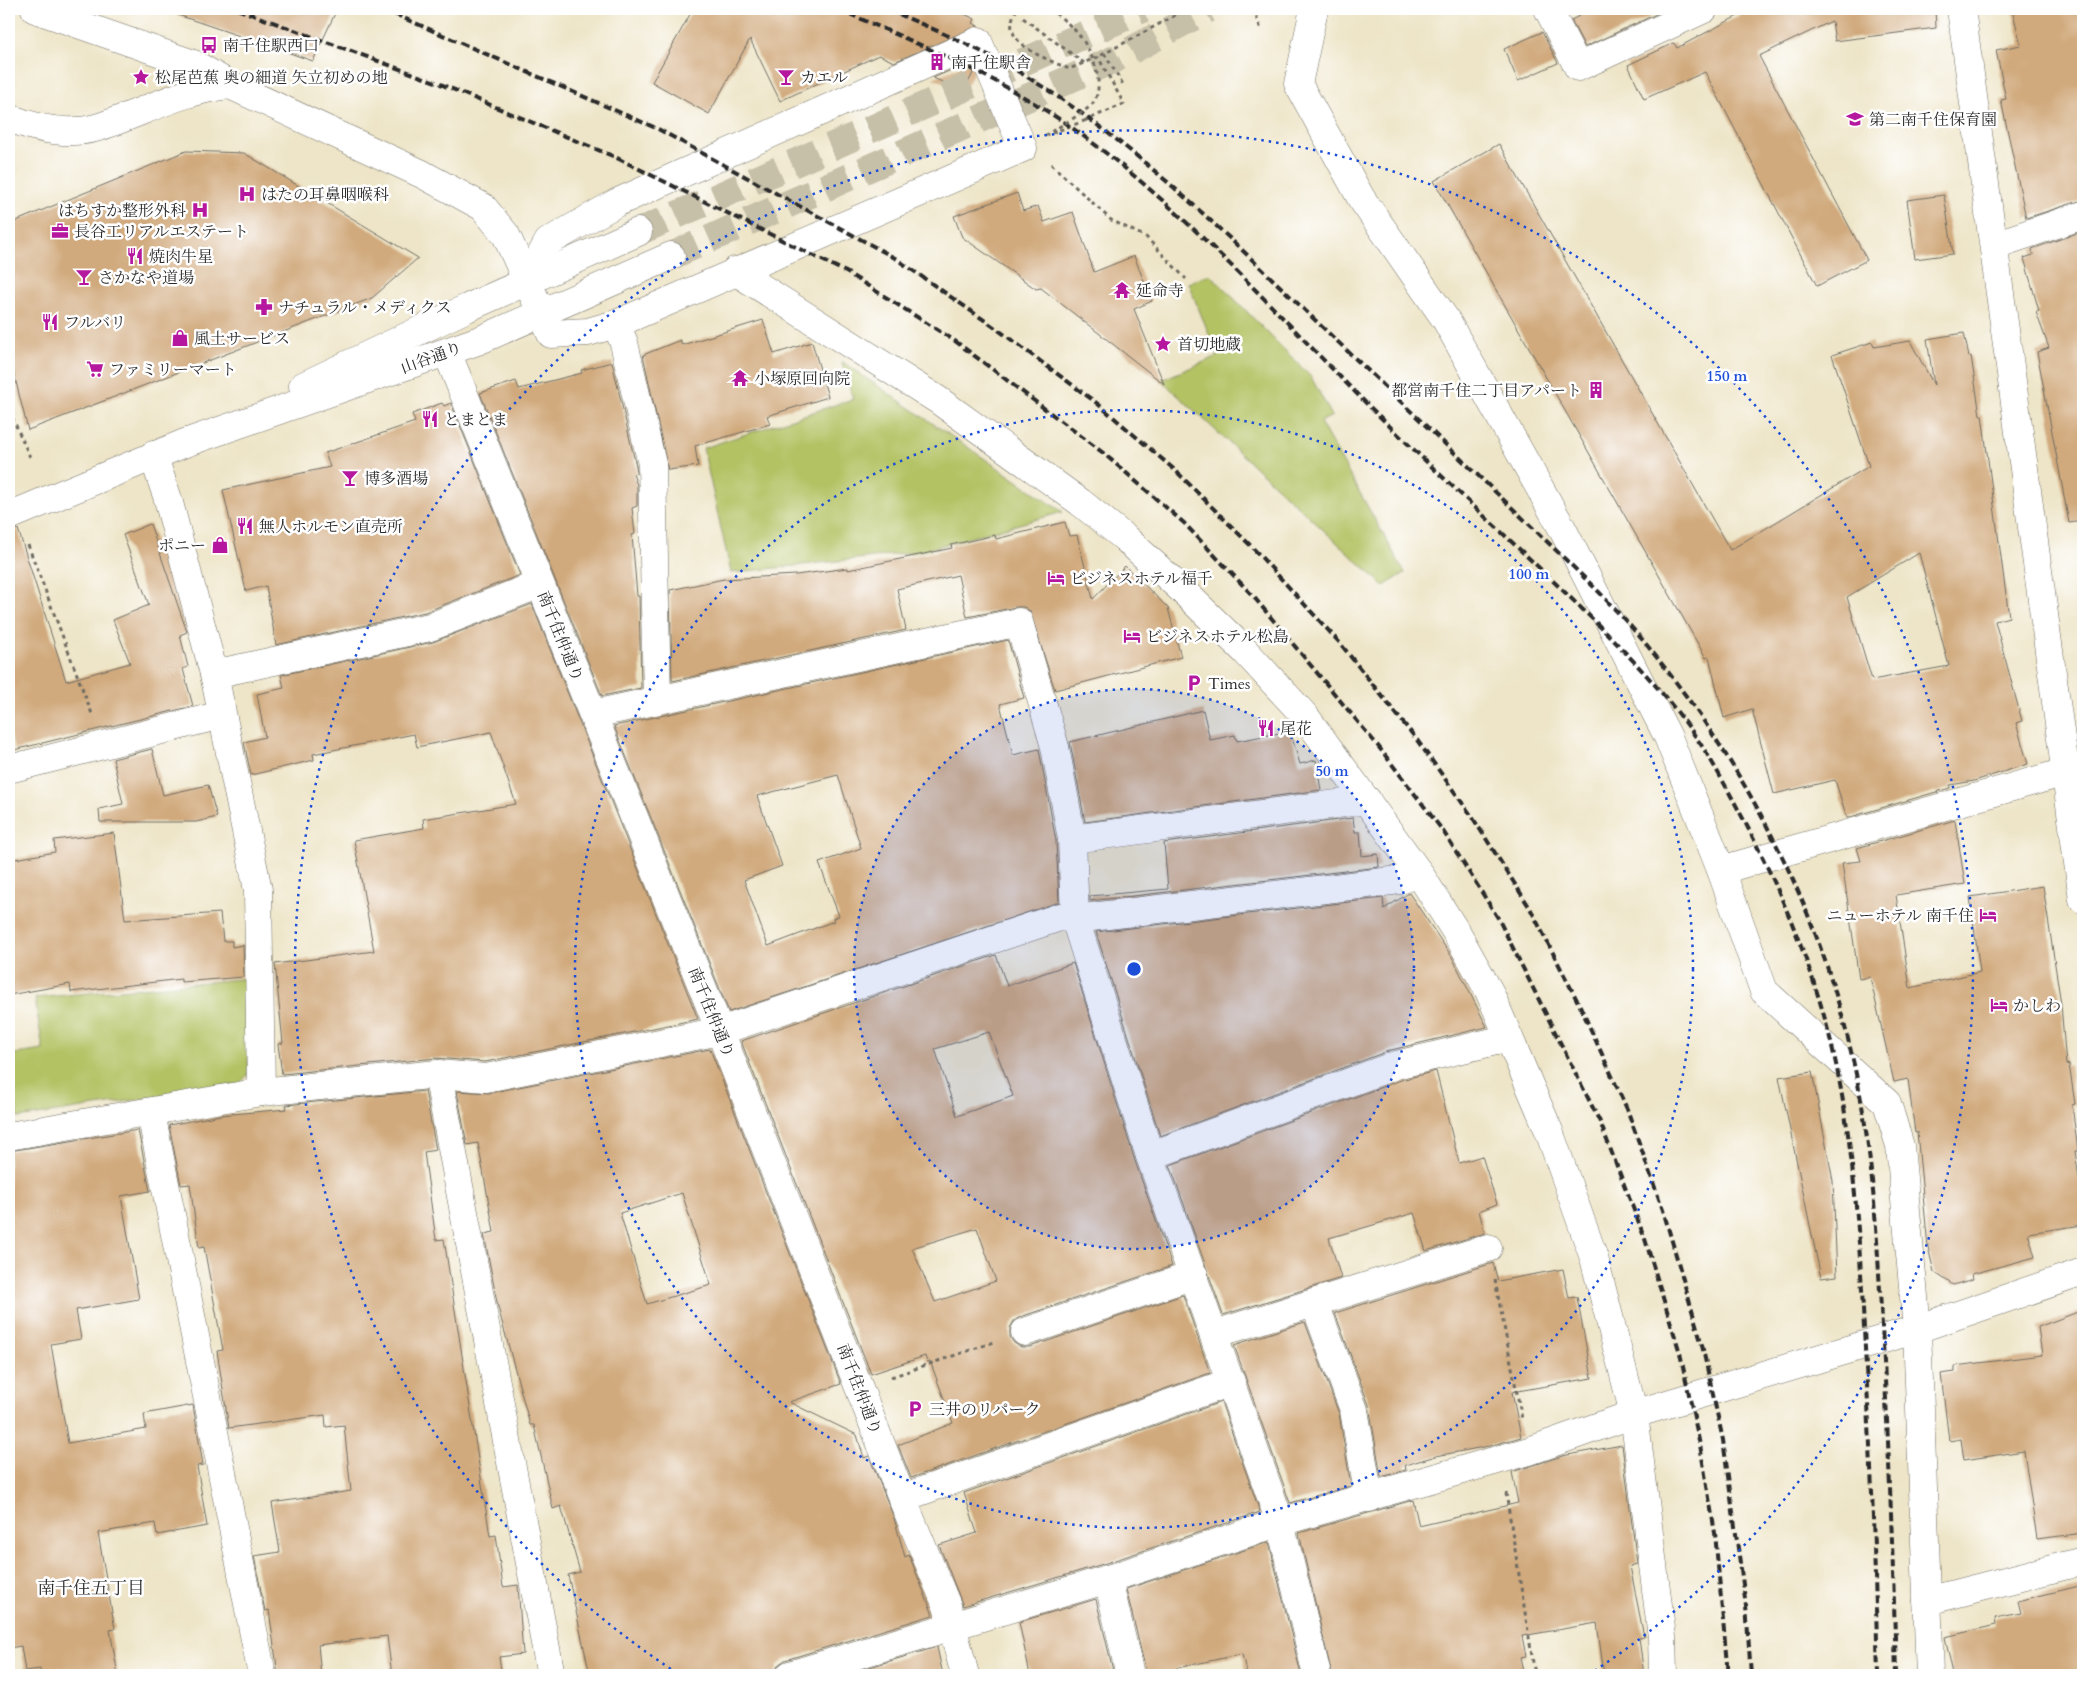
<svg xmlns="http://www.w3.org/2000/svg" width="2092" height="1684" font-family="Cardo,'Noto Serif JP',serif">
<style>
.green{fill:#b3c264;stroke:#6f7648}
.building{fill:#d0a97b;fill-rule:evenodd}
.lines{fill:none;stroke-linecap:round;stroke-linejoin:round}
.major-tunnel{stroke:#c7c0a9;stroke-width:28;stroke-dasharray:28 14;stroke-linecap:butt}
.minor-casing{stroke:#6f6c62;stroke-width:29}
.major-casing{stroke:#6f6c62;stroke-width:29}
.path{stroke:#6f6c62;stroke-width:3;stroke-dasharray:4 4;stroke-linecap:butt}
.minor{stroke:#fff;stroke-width:28}
.major{stroke:#fff;stroke-width:28}
.rail{stroke:#2b2b2b;stroke-width:4;stroke-dasharray:8 4;stroke-linecap:butt}
.path-bridge{stroke:#6f6c62;stroke-width:3;stroke-dasharray:4 4;stroke-linecap:butt}
.ring{fill:none;stroke:#1d4ed8;stroke-width:2.5;stroke-dasharray:2.5 5}
.labels{text-anchor:middle;stroke-width:5;stroke-linejoin:round;paint-order:stroke}
.poi-label{font-size:16px;fill:#2b2b2b;stroke:#fff;text-anchor:start}
.street-label{font-size:16px;fill:#2b2b2b;stroke:#fff}
.neighbourhood-label{font-size:18px;fill:#2b2b2b;stroke:#fff}
.centre{fill:#1d4ed8;stroke:#fff;stroke-width:2.5}
.ring-label{font-size:15px;text-anchor:middle;font-weight:bold;fill:#1d4ed8;stroke:#fff;stroke-width:5;stroke-linejoin:round;paint-order:stroke}
</style>
<rect width="100%" height="100%" fill="#fff"/>
<filter id="ink" filterUnits="userSpaceOnUse"><feTurbulence type="fractalNoise" baseFrequency=".02" numOctaves="2"/><feDisplacementMap in="SourceGraphic" scale="10" xChannelSelector="R" yChannelSelector="G"/><feConvolveMatrix kernelMatrix="1 2 1 2 8 2 1 2 1" color-interpolation-filters="sRGB"/></filter>
<filter id="wash" filterUnits="userSpaceOnUse"><feTurbulence type="fractalNoise" baseFrequency=".0096" numOctaves="4" result="noise"/><feDisplacementMap in="SourceGraphic" scale="20" xChannelSelector="R" yChannelSelector="G"/><feGaussianBlur stdDeviation="1.12" result="paint"/><feColorMatrix in="noise" values="0 0 0 0 0 0 0 0 0 0 0 0 0 0 0 0 0 1.4 0 .05"/><feComposite in="paint" operator="in"/></filter>
<g filter="url(#wash)">
<rect width="100%" height="100%" fill="#eee5c8"/>
<g class="green">
<polygon points="1210,274 1311,377 1332,416 1320,422 1405,573 1384,586 1161,380 1218,356 1188,283"/>
<polygon points="841,361 1063,512 918,552 731,573 703,448 853,399"/>
<polygon points="250,978 248,1075 239,1084 18,1118 9,1055 43,1050 35,998"/>
</g>
<g id="blocks">
<g class="building">
<polygon points="176,9 337,9 313,61 175,14"/>
<polygon points="693,9 954,9 975,19 973,23 978,26 894,62 879,55 780,101 750,39 709,114 652,82"/>
<polygon points="1575,9 1667,9 1585,47 1571,20 1579,16"/>
<polygon points="1751,9 1935,9 1936,28 1835,41 1832,21 1759,56 1867,260 1817,286 1705,72 1644,99 1628,65 1674,43 1677,48"/>
<polygon points="2012,9 2083,9 2083,200 2026,218 2001,100 2006,99 1996,50 2021,45"/>
<polygon points="1542,32 1558,63 1518,81 1504,49"/>
<polygon points="970,62 974,71 964,91 933,78"/>
<path d="M1499 144 1730 550 1869 466 1832 355 1872 342 1874 347 1910 341 1934 385 1927 339 1964 333 1969 357 1971 356 1980 415H1982L2009 617 1995 621 2022 721 2016 723 2028 764 1974 781 1950 785V788L1847 818 1835 780 1774 794 1752 709 1724 718 1709 657 1706 658 1434 181ZM1919 553 1949 666 1872 680 1847 597Z"/>
<polygon points="186,151 244,153 418,258 372,298 28,430 9,354 9,224"/>
<polygon points="1017,193 1023,211 1038,206 1044,222 1073,212 1094,272 1134,256 1152,301 1134,309 1164,384 1041,288 1036,289 962,237 954,216"/>
<polygon points="1944,195 1953,254 1915,259 1907,200"/>
<polygon points="2083,231 2083,521 2069,523 2037,352 2049,348 2036,312 2039,311 2024,258 2033,255 2032,249"/>
<polygon points="763,320 774,354 812,342 828,397 767,416 770,424 695,446 698,466 668,470 643,355 680,340 682,345"/>
<polygon points="612,362 636,466 637,473 633,474 637,485 637,506 632,508 635,534 632,535 637,596 639,596 641,688 602,696 480,393 516,381 519,389 582,373 581,370"/>
<polygon points="442,403 444,406 451,403 520,575 425,612 276,645 266,586 246,591 223,490 330,467 325,453 415,422 412,414"/>
<polygon points="1065,522 1069,536 1077,535 1093,599 1125,566 1168,608 1181,657 1055,690 1030,611 1024,607 1016,607 967,617 958,575 897,589 906,630 672,681 670,590 724,579 796,575 848,568 848,570 952,548 951,545 995,535 996,539"/>
<polygon points="150,524 187,632 180,635 188,667 183,669 193,706 14,750 9,727 9,531 18,529 66,681 130,663 113,620 149,605 123,535"/>
<polygon points="532,604 698,1019 485,1062 436,1058 282,1074 278,1044 283,1043 275,964 374,951 354,840 424,828 423,819 516,804 491,732 417,747 414,734 313,754 314,760 251,775 244,742 265,737 257,694 284,688 281,675 433,642"/>
<path d="M1008 640 1024 698 1000 704 1013 755 1039 749 1056 841 1059 902 729 1012 614 726ZM838 775 861 848 819 863 839 916 833 918 834 921 768 946 744 880 782 866 757 796Z"/>
<polygon points="1203,710 1210,740 1235,735 1237,741 1290,731 1300,764 1316,760 1321,790 1085,822 1070,742"/>
<polygon points="152,749 163,795 208,785 217,817 196,822 100,822 99,809 123,804 113,759"/>
<polygon points="1353,818 1355,832 1360,832 1362,856 1378,854 1379,867 1090,901 1090,896 1168,889 1164,843"/>
<polygon points="1955,820 1965,884 1896,895 1910,988 1980,972 1970,897 2043,886 2061,1004 2066,1065 2069,1064 2075,1104 2072,1105 2078,1151 2075,1151 2083,1205 2083,1225 2028,1233 2035,1257 1972,1274 1973,1279 1953,1285 1934,1272 1928,1247 1917,1132 1915,1133 1908,1079 1894,1082 1870,977 1859,979 1842,863 1861,861 1857,848"/>
<polygon points="114,833 125,920 220,913 223,941 232,941 232,947 243,945 244,977 181,982 181,979 71,992 70,984 9,995 9,860 55,852 54,840"/>
<polygon points="1409,893 1452,957 1487,1027 1391,1050 1160,1136 1096,932 1383,898 1384,909"/>
<path d="M996 955 1007 986 1073 963 1135 1161 1172 1266 1020 1317 1014 1321 1010 1328V1337L1014 1343 1021 1347H1030L1183 1295 1210 1373 911 1478 898 1445 953 1423 930 1361 927 1362 925 1356 871 1374 741 1041ZM989 1032 1013 1096 957 1116 935 1049ZM977 1228 996 1281 935 1302 912 1248Z"/>
<path d="M710 1049 841 1384 789 1402 857 1435 864 1458 869 1456 894 1518 905 1557 909 1555 933 1615 785 1660 778 1665 775 1675H590L568 1575 580 1572 561 1506 553 1509 534 1425H530L498 1307 484 1234 494 1232 478 1143 467 1145 457 1091 489 1093ZM682 1193 711 1285 647 1304 620 1213Z"/>
<polygon points="1436,1071 1459,1163 1482,1156 1497,1204 1479,1211 1485,1233 1426,1251 1414,1213 1329,1238 1341,1278 1223,1315 1170,1165 1401,1080"/>
<polygon points="1812,1072 1833,1181 1837,1276 1821,1278 1779,1077"/>
<polygon points="425,1091 436,1150 424,1152 436,1240 444,1239 490,1536 496,1535 503,1587 518,1585 523,1654 499,1657 502,1675 392,1675 387,1636 318,1645 321,1675 278,1675 269,1610 265,1611 254,1556 280,1552 272,1503 351,1491 344,1425 326,1427 325,1415 229,1428 217,1351 223,1350 204,1247 199,1248 190,1184 181,1185 169,1125 221,1115 287,1109 286,1105"/>
<polygon points="138,1130 150,1191 121,1196 139,1299 76,1310 81,1339 51,1344 68,1443 146,1429 144,1414 193,1405 203,1465 197,1466 207,1526 157,1535 155,1523 98,1533 115,1629 110,1630 118,1675 41,1675 40,1669 25,1671 21,1646 9,1648 9,1151"/>
<polygon points="1493,1263 1498,1281 1563,1269 1569,1298 1577,1297 1592,1378 1512,1392 1521,1437 1489,1446 1436,1456 1405,1465 1406,1470 1381,1477 1369,1405 1335,1313"/>
<polygon points="2083,1310 2083,1533 2037,1539 2024,1451 1964,1460 1961,1439 1949,1441 1941,1374 1955,1372 1955,1366 2042,1355 2038,1327"/>
<polygon points="1305,1322 1339,1414 1351,1486 1290,1503 1234,1345"/>
<polygon points="1221,1402 1260,1512 1103,1564 963,1606 939,1545 977,1533 964,1493"/>
<polygon points="1622,1445 1637,1564 1630,1566 1644,1637 1639,1638 1644,1675 1604,1675 1597,1623 1522,1636 1526,1656 1520,1657 1524,1675 1332,1675 1299,1533 1413,1500 1419,1526 1518,1503 1512,1472 1562,1456"/>
<polygon points="1269,1542 1301,1675 1247,1675 1242,1654 1177,1668 1179,1675 1147,1675 1126,1589"/>
<polygon points="2079,1586 2083,1601 2083,1675 1953,1675 1945,1637 1996,1625 1995,1618 2021,1613 2018,1601"/>
<polygon points="1096,1599 1114,1675 1030,1675 1019,1622"/>
<polygon points="937,1647 943,1675 843,1675"/>
</g>
</g>
</g>
<g filter="url(#ink)">
<use href="#blocks" fill-opacity="0" stroke="#6f6c62" stroke-width="1"/>
<g class="lines">
<g class="major-tunnel">
<polyline points="638,232 1143,9"/>
<polyline points="671,256 1117,58 1208,9"/>
</g>
<g class="minor-casing">
<g id="minor">
<polyline points="35,9 196,65 230,85 422,174 483,207 506,235 551,334 588,332 616,324 1023,148 978,41 616,203 548,242 527,281"/>
<polyline points="1314,9 1298,84 1361,198 1446,320 1562,528 1668,737 1721,870 1764,991 1887,1103 1900,1146 1917,1329 1930,1675"/>
<polyline points="1548,9 1578,67 1704,9"/>
<polyline points="1961,9 2083,899"/>
<path d="M9 118C37 129 70 136 99 127 145 112 181 90 230 85"/>
<polyline points="1995,245 2083,215"/>
<polyline points="735,271 938,400 1080,502 1125,538 1180,588 1245,651 1305,716 1419,873 1456,932 1489,991 1549,1131 1594,1258 1634,1414 1662,1637 1663,1675"/>
<polyline points="616,324 624,343 652,464 657,699"/>
<polyline points="447,352 720,1031 902,1498 947,1606 965,1675"/>
<polyline points="153,455 168,499 214,674 258,890 261,1092"/>
<polyline points="214,674 430,627 540,584"/>
<polyline points="594,714 1019,622 1055,747 1072,839 1075,919 1150,1156 1280,1522 1317,1675"/>
<polyline points="9,769 221,715"/>
<polyline points="1072,839 1367,800"/>
<polyline points="1721,870 2083,767"/>
<polyline points="438,1074 551,1675"/>
<polyline points="151,1113 262,1675"/>
<polyline points="9,1136 261,1092 438,1074 486,1078 720,1031 1060,917 1075,919 1400,880 1419,873"/>
<polyline points="1150,1156 1396,1065 1509,1038"/>
<polyline points="1315,1304 1354,1410 1369,1498"/>
<polyline points="1025,1332 1194,1275"/>
<polyline points="1215,1334 1488,1248"/>
<polyline points="902,1498 1231,1382"/>
<polyline points="1108,1579 1130,1675"/>
<polyline points="1927,1601 2083,1561"/>
<polyline points="790,1675 1108,1579 1280,1522 1529,1451 1634,1414 1917,1329 2083,1272"/>
</g>
</g>
<g class="major-casing">
<g id="major">
<polyline points="303,386 467,308 638,232"/>
<polyline points="9,516 185,443 480,340 671,256"/>
</g>
</g>
<g class="path">
<polyline points="1253,9 1261,29"/>
<polyline points="1052,133 1084,121"/>
<polyline points="1051,164 1111,220 1146,237 1186,279"/>
<polyline points="9,410 30,457"/>
<polyline points="28,545 92,714"/>
<polyline points="1495,1280 1522,1419"/>
<polyline points="891,1377 994,1342"/>
<polyline points="1506,1493 1535,1675"/>
</g>
<use href="#minor" class="minor"/>
<use href="#major" class="major"/>
<g class="rail">
<polyline points="237,9 438,83 615,157 846,272 955,341 1102,452 1184,523 1253,596 1378,746 1443,831 1498,918 1600,1122 1645,1239 1680,1353 1700,1445 1715,1533 1728,1675"/>
<polyline points="383,9 658,129 895,258 997,329 1098,404 1176,471 1252,547 1339,642 1417,740 1471,815 1530,908 1581,1008 1627,1109 1663,1210 1702,1345 1723,1440 1746,1606 1751,1675"/>
<path d="M838 9C916 43 995 75 1065 123 1181 203 1275 313 1374 411 1432 468 1492 523 1551 579 1599 625 1648 672 1688 726 1711 757 1729 792 1747 826 1787 904 1821 987 1838 1074 1857 1170 1861 1270 1866 1368 1872 1471 1875 1573 1878 1675"/>
<path d="M887 9C935 30 984 50 1029 78 1145 150 1239 248 1337 341 1425 425 1513 508 1600 593 1617 612 1635 630 1650 649 1746 767 1819 908 1852 1056 1873 1145 1877 1237 1882 1327 1889 1443 1893 1559 1896 1675"/>
</g>
<g class="path-bridge">
<path d="M1017 9C995 43 1046 58 1069 69L1098 57 1187 9"/>
<polyline points="1023,18 1084,63"/>
<polyline points="1104,53 1124,86"/>
<polyline points="1084,121 1124,104 1098,57"/>
<path d="M1045 136C1057 127 1084 114 1093 103 1106 85 1092 51 1079 35 1071 25 1060 17 1050 9"/>
</g>
</g>
</g>
<circle cx="1134" cy="969" r="280" fill="#1d4ed8" fill-opacity=".12"/>
<g class="ring">
<circle cx="1134" cy="969" r="280"/>
<circle cx="1134" cy="969" r="559"/>
<path d="M677 1673A839 839 0 1 1 1591 1673"/>
</g>
<defs>
<g id="bus-bare" transform="scale(1.35)"><path d="M-5-6H5V4H4V6H2V4H-2V6H-4V4H-5ZM-3.5-4V0h7V-4ZM-3.5 1.2v1.5H-2V1.2ZM2 1.2v1.5H3.5V1.2Z" fill="#b5179e" stroke="#fff" stroke-width="2.5" paint-order="stroke"/></g>
<g id="building-bare" transform="scale(1.35)"><path d="M-4-6H4V6H1V3H-1V6H-4ZM-2.5-4.3h1.7v1.8h-1.7ZM.8-4.3h1.7v1.8H.8ZM-2.5-1h1.7V.8h-1.7ZM.8-1h1.7V.8H.8Z" fill="#b5179e" stroke="#fff" stroke-width="2.5" paint-order="stroke"/></g>
<g id="sight-bare" transform="scale(1.35)"><path d="M0-6L1.8-2.2L6-1.7L2.9 1.2L3.7 5.4L0 3.3L-3.7 5.4L-2.9 1.2L-6-1.7L-1.8-2.2Z" fill="#b5179e" stroke="#fff" stroke-width="2.5" paint-order="stroke"/></g>
<g id="bar-bare" transform="scale(1.35)"><path d="M-6-5H6L.8 .8V4.5H3.5V6h-7V4.5H-.8V.8Z" fill="#b5179e" stroke="#fff" stroke-width="2.5" paint-order="stroke"/></g>
<g id="school-bare" transform="scale(1.35)"><path d="M0-5L7-2L0 1L-7-2ZM-4 1L0 2.5L4 1V4Q0 6-4 4Z" fill="#b5179e" stroke="#fff" stroke-width="2.5" paint-order="stroke"/></g>
<g id="hospital-bare" transform="scale(1.35)"><path d="M-5-5h3v3.5h4V-5h3V5h-3V1.5h-4V5h-3Z" fill="#b5179e" stroke="#fff" stroke-width="2.5" paint-order="stroke"/></g>
<g id="office-bare" transform="scale(1.35)"><path d="M-6-3h4V-5.5h4V-3h4V5H-6ZM-1-4.5V-3h2v-1.5ZM-6 0V1H6V0Z" fill="#b5179e" stroke="#fff" stroke-width="2.5" paint-order="stroke"/></g>
<g id="restaurant-bare" transform="scale(1.35)"><path d="M-5-6h1v4h1v-4h1v4h1v-4h1v5L-1.5 .5V6h-2V.5L-5-1ZM5-6V6H3V1.5H1.5Q1.5-4 5-6Z" fill="#b5179e" stroke="#fff" stroke-width="2.5" paint-order="stroke"/></g>
<g id="temple-bare" transform="scale(1.35)"><path d="M0-6L5-2H3V0L6.5 2.5H4V6H1.5V3h-3V6H-4V2.5H-6.5L-3 0V-2H-5Z" fill="#b5179e" stroke="#fff" stroke-width="2.5" paint-order="stroke"/></g>
<g id="pharmacy-bare" transform="scale(1.35)"><path d="M-2-6h4v4h4v4h-4v4h-4v-4h-4v-4h4Z" fill="#b5179e" stroke="#fff" stroke-width="2.5" paint-order="stroke"/></g>
<g id="shop-bare" transform="scale(1.35)"><path d="M-5-2.5h2.3a2.7 3.5 0 0 1 5.4 0H5L5.5 6h-11ZM-1.5-2.5h3a1.5 2.3 0 0 0-3 0Z" fill="#b5179e" stroke="#fff" stroke-width="2.5" paint-order="stroke"/></g>
<g id="supermarket-bare" transform="scale(1.35)"><path d="M-6-5.5h2.5l.6 2H6L4.5 2H-2.5L-4.4-4H-6ZM-1.5 3.2a1.3 1.3 0 1 0 .1 0ZM3 3.2a1.3 1.3 0 1 0 .1 0Z" fill="#b5179e" stroke="#fff" stroke-width="2.5" paint-order="stroke"/></g>
<g id="hotel-bare" transform="scale(1.35)"><path d="M-6-4.5h1.5V1H6V5H4.5V3h-9V5H-6ZM-4 0a1.8 1.8 0 1 1 3.6 0ZM.5 0V-2.5h3Q6-2.5 6 0Z" fill="#b5179e" stroke="#fff" stroke-width="2.5" paint-order="stroke"/></g>
<g id="parking-bare" transform="scale(1.35)"><path d="M-3.5-5.5H1a3.5 3.5 0 0 1 0 7H-1V5.5H-3.5ZM-1-3.4V-.6H.8a1.4 1.4 0 0 0 0-2.8Z" fill="#b5179e" stroke="#fff" stroke-width="2.5" paint-order="stroke"/></g>
</defs>
<g fill-rule="evenodd">
<use href="#bus-bare" x="209" y="45"/>
<use href="#building-bare" x="937" y="62"/>
<use href="#sight-bare" x="141" y="77"/>
<use href="#bar-bare" x="786" y="77"/>
<use href="#school-bare" x="1855" y="119"/>
<use href="#hospital-bare" x="247" y="194"/>
<use href="#hospital-bare" x="200" y="210"/>
<use href="#office-bare" x="60" y="231"/>
<use href="#restaurant-bare" x="135" y="256"/>
<use href="#bar-bare" x="84" y="277"/>
<use href="#temple-bare" x="1122" y="290"/>
<use href="#pharmacy-bare" x="264" y="307"/>
<use href="#restaurant-bare" x="50" y="322"/>
<use href="#shop-bare" x="180" y="338"/>
<use href="#sight-bare" x="1163" y="344"/>
<use href="#supermarket-bare" x="95" y="369"/>
<use href="#temple-bare" x="740" y="378"/>
<use href="#building-bare" x="1596" y="390"/>
<use href="#restaurant-bare" x="430" y="419"/>
<use href="#bar-bare" x="350" y="478"/>
<use href="#restaurant-bare" x="245" y="526"/>
<use href="#shop-bare" x="220" y="545"/>
<use href="#hotel-bare" x="1056" y="578"/>
<use href="#hotel-bare" x="1132" y="636"/>
<use href="#parking-bare" x="1194" y="683"/>
<use href="#restaurant-bare" x="1266" y="728"/>
<use href="#hotel-bare" x="1988" y="915"/>
<use href="#hotel-bare" x="1999" y="1005"/>
<use href="#parking-bare" x="915" y="1409"/>
</g>
<g class="labels">
<g class="poi-label">
<text x="223" y="51">南千住駅西口</text>
<text x="951" y="68">南千住駅舎</text>
<text x="155" y="83">松尾芭蕉 奥の細道 矢立初めの地</text>
<text x="800" y="83">カエル</text>
<text x="1869" y="125">第二南千住保育園</text>
<text x="261" y="200">はたの耳鼻咽喉科</text>
<text x="186" y="216" text-anchor="end">はちすか整形外科</text>
<text x="74" y="237">長谷工リアルエステート</text>
<text x="149" y="262">焼肉牛星</text>
<text x="98" y="283">さかなや道場</text>
<text x="1136" y="296">延命寺</text>
<text x="278" y="313">ナチュラル・メディクス</text>
<text x="64" y="328">フルバリ</text>
<text x="194" y="344">風土サービス</text>
<text x="1177" y="350">首切地蔵</text>
<text x="109" y="375">ファミリーマート</text>
<text x="754" y="384">小塚原回向院</text>
<text x="1582" y="396" text-anchor="end">都営南千住二丁目アパート</text>
<text x="444" y="425">とまとま</text>
<text x="364" y="484">博多酒場</text>
<text x="259" y="532">無人ホルモン直売所</text>
<text x="206" y="551" text-anchor="end">ポニー</text>
<text x="1070" y="584">ビジネスホテル福千</text>
<text x="1146" y="642">ビジネスホテル松島</text>
<text x="1208" y="689">Times</text>
<text x="1280" y="734">尾花</text>
<text x="1974" y="921" text-anchor="end">ニューホテル 南千住</text>
<text x="2013" y="1011">かしわ</text>
<text x="929" y="1415">三井のリパーク</text>
</g>
<g class="street-label">
<text transform="translate(431 357) rotate(-20)" y="6">山谷通り</text>
<text transform="translate(561 636) rotate(68)" y="6">南千住仲通り</text>
<text transform="translate(712 1012) rotate(68)" y="6">南千住仲通り</text>
<text transform="translate(860 1389) rotate(69)" y="6">南千住仲通り</text>
</g>
<g class="neighbourhood-label">
<text x="91" y="1594">南千住五丁目</text>
</g>
</g>
<circle cx="1134" cy="969" r="8" class="centre"/>
<g class="ring-label">
<text x="1727" y="381">150 m</text>
<text x="1529" y="579">100 m</text>
<text x="1332" y="776">50 m</text>
</g>
<rect width="2092" height="1684" fill="none" stroke="#fff" stroke-width="30"/>
</svg>
